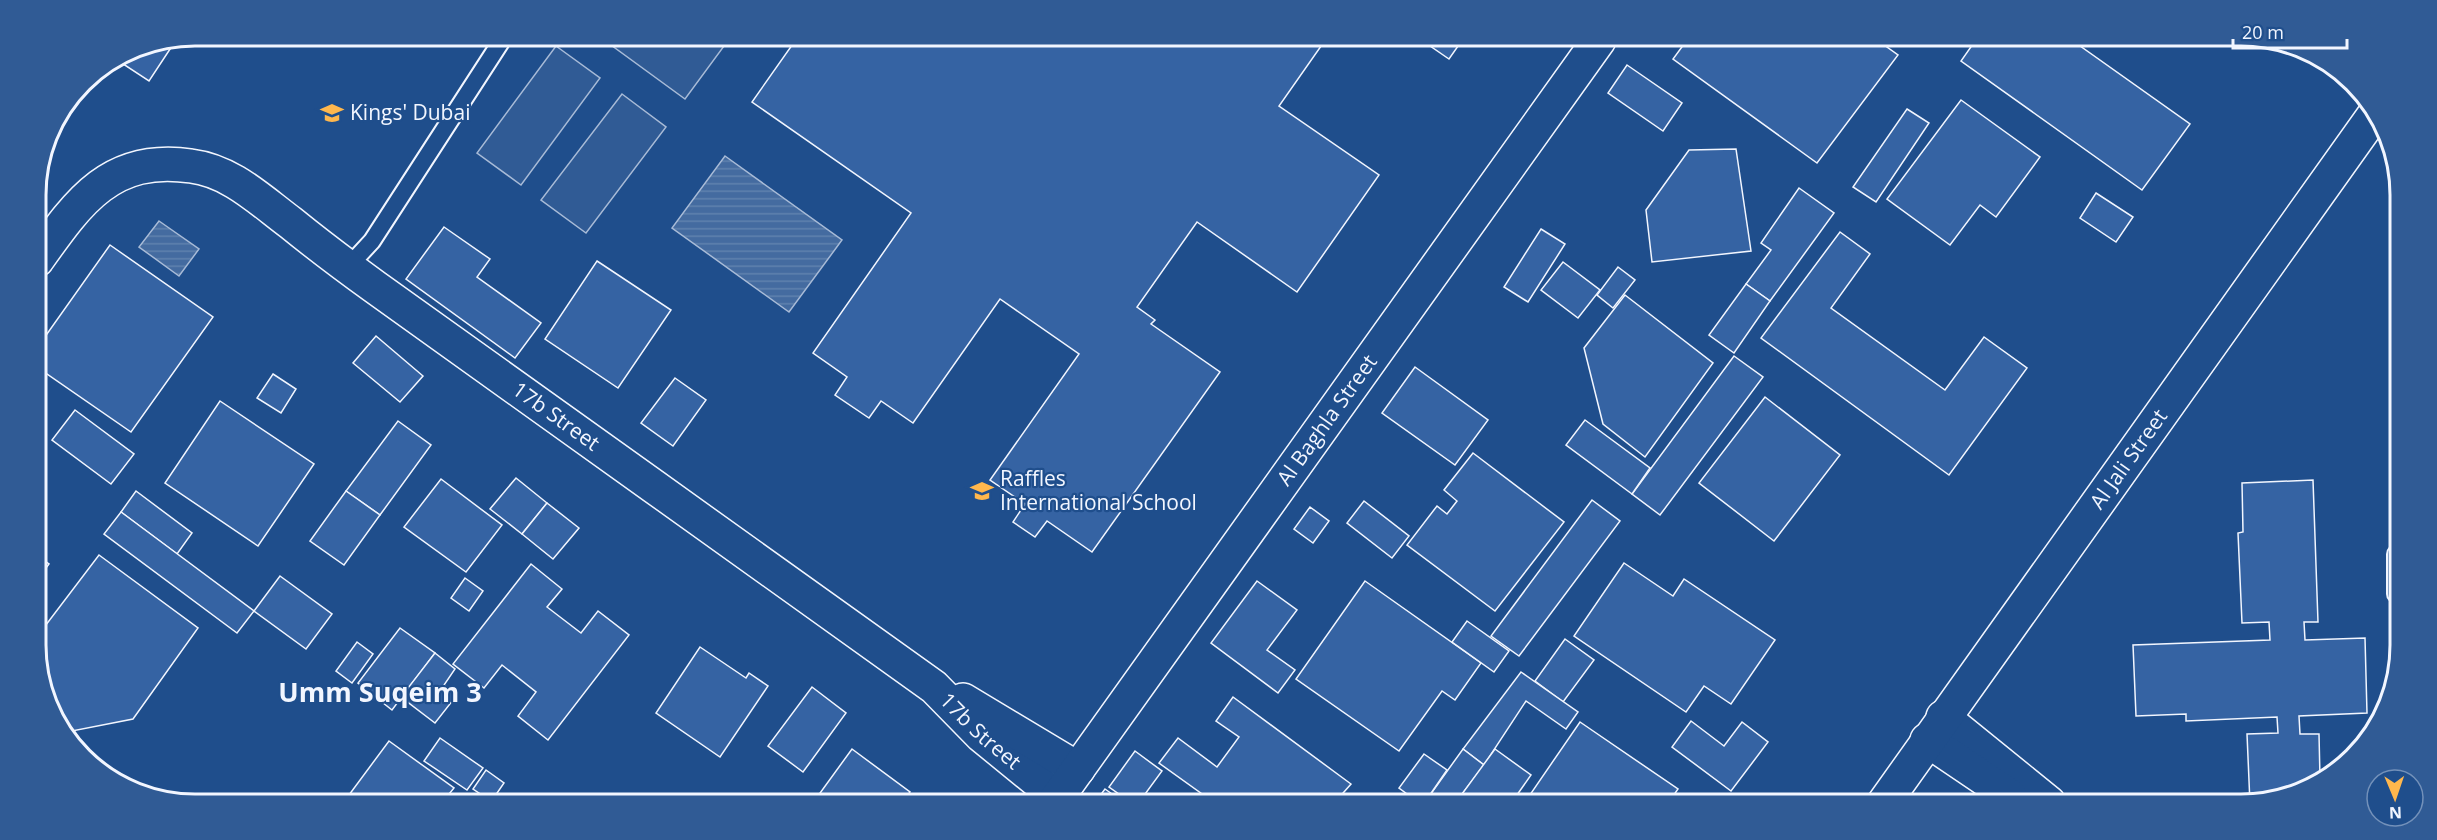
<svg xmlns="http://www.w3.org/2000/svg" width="2437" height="840" font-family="'Open Sans',sans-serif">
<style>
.grass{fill:#305b95;stroke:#a8bbd7;stroke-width:1.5}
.water{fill:url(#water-rules);stroke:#a8bbd7;stroke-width:1.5}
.building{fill:#3563a3;stroke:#f2f6ff;stroke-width:1.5}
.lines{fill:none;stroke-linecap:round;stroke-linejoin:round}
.lane-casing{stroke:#f2f6ff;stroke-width:20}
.street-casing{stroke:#f2f6ff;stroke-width:36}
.lane{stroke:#1f4e8c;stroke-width:16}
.street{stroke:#1f4e8c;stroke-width:33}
.labels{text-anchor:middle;stroke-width:4.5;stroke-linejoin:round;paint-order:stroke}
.poi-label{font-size:21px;fill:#f2f6ff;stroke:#1f4e8c;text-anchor:start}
.street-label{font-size:21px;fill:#f2f6ff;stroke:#1f4e8c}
.district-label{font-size:27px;font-weight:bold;fill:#f2f6ff;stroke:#1f4e8c}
.rim{fill:none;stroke:#f2f6ff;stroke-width:3}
</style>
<defs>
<pattern id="water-rules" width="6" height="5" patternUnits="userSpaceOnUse" patternTransform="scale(1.5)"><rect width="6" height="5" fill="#446ba0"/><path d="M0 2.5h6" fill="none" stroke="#5f81ae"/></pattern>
</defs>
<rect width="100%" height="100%" fill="#1f4e8c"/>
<g class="grass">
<polygon points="600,37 720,37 727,42 685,99"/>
<polygon points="556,46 600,78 521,185 477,153"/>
<polygon points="622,94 666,127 586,233 541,200"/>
</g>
<g class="water">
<polygon points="725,156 842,240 789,312 672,228"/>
<polygon points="159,221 199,249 179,276 139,247"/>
</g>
<g class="building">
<polygon points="797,38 1326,39 1279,106 1379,175 1297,292 1197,222 1137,307 1155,320 1151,324 1220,372 1092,552 1047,521 1035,537 1013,522 1025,504 990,480 1079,354 1000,299 913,423 881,401 869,418 835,395 847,377 813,353 911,213 752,102"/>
<polygon points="1420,39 1463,39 1449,59"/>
<polygon points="176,40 149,81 117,60 135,48"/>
<polygon points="1687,40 1877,40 1898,55 1817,163 1673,59"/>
<polygon points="1975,41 2073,41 2190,124 2142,190 1961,61"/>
<polygon points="1627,65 1682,103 1663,131 1608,93"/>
<polygon points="1961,100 2040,157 1996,217 1980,205 1950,245 1887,199"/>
<polygon points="1907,109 1929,123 1876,202 1853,187"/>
<polygon points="1736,149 1751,251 1652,262 1646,210 1689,150"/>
<polygon points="1799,188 1834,213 1770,301 1746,284 1771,250 1761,243"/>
<polygon points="2096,193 2133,217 2116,242 2080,218"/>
<polygon points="444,227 490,259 477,277 541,323 515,358 406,279"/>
<polygon points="1541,229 1565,244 1528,302 1504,287"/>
<polygon points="1840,232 1870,254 1831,308 1945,390 1984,337 2027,368 1949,475 1761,338"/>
<polygon points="110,245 213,317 131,432 37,367 37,348"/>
<polygon points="597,261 671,310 618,388 545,339"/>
<polygon points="1563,262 1600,290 1578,318 1541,290"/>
<polygon points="1618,267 1635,280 1613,308 1597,295"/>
<polygon points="1746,284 1770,301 1734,353 1709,335"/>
<polygon points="1625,295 1713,363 1645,457 1603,424 1584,348"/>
<polygon points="376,336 423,376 400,402 353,363"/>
<polygon points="1734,356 1763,377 1660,515 1632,494"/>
<polygon points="1415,367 1488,420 1455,465 1382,413"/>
<polygon points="273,374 296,389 281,413 257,398"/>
<polygon points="675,378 706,400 673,446 641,423"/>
<polygon points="1765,397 1840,455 1774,541 1699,483"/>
<polygon points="220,401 314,464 258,546 165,483"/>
<polygon points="75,410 134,454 111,484 52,440"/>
<polygon points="1585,420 1650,468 1632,494 1566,445"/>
<polygon points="398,421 431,445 380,515 346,491"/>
<polygon points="1473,453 1564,522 1495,611 1407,545 1437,506 1447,514 1457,501 1444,490"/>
<polygon points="516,478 547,503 522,534 490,509"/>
<polygon points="441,479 502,525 466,572 404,527"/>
<polygon points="2313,480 2318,622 2304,622 2305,640 2365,638 2367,713 2299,716 2300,734 2319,734 2320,778 2250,804 2247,734 2278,733 2277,717 2186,721 2186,714 2136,716 2133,645 2270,640 2269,622 2242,623 2238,533 2243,532 2242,483"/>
<polygon points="136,491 192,533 177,554 121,512"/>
<polygon points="346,491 380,515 344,565 310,541"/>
<polygon points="1592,500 1620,521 1519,656 1491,636"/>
<polygon points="1364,501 1409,536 1392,558 1347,523"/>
<polygon points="547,503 579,528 553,559 522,534"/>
<polygon points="1310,507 1329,521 1313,543 1294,529"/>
<polygon points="121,512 254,611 237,633 104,534"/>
<polygon points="99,555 198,628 133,719 67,732 39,675 39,634"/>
<polygon points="38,556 49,564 38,579"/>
<polygon points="1624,563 1673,596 1684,579 1775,640 1731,704 1704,686 1686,712 1574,636"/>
<polygon points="531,564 562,589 547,607 581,633 598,611 629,635 548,740 518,716 536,692 502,665 484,688 453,664"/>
<polygon points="280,576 332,614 306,649 254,611"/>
<polygon points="465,578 483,591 469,611 451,598"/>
<polygon points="1257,581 1297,610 1267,650 1295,670 1278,693 1211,643"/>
<polygon points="1365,581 1481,663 1455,700 1442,691 1399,751 1296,679"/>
<polygon points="1467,621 1509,651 1494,672 1452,642"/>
<polygon points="400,628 435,653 392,710 358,683"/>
<polygon points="1565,639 1594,660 1563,702 1535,681"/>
<polygon points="357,642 373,654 352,683 336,671"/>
<polygon points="700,647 746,678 749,673 768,686 720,757 656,713"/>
<polygon points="435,653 455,669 444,685 457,695 435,723 401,697"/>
<polygon points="1521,672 1578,712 1566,729 1526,701 1484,765 1463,749"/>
<polygon points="812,687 846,713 803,772 768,746"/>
<polygon points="1233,697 1351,784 1336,801 1212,801 1159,763 1178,738 1217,767 1239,737 1216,721"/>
<polygon points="1691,721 1724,746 1742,722 1768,742 1731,791 1672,747"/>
<polygon points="1580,722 1678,789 1669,802 1525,802"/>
<polygon points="440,738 483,768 467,790 424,761"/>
<polygon points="389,741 454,788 445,799 346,799"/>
<polygon points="852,749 910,792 904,800 815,800"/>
<polygon points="1463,749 1484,765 1462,794 1473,802 1425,802"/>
<polygon points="1495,749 1531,775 1512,802 1473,802 1462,794"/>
<polygon points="1135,751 1162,771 1140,801 1129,801 1109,787"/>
<polygon points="1424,754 1447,770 1425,802 1418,802 1399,788"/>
<polygon points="486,770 504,783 493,799 488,799 473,789"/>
<polygon points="1105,789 1122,801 1096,801"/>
</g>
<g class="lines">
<g class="lane-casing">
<g id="lane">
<polyline points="348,267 372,241 504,37"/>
<polyline points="2396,594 2396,554"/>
</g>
</g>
<g class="street-casing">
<g id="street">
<path id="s1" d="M37 260C78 202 111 154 191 166 231 171 260 200 291 223 318 245 346 266 375 287 561 420 748 554 934 687L981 735 1057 797"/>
<polyline points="963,700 1078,769"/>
<polyline points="1943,717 2049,803"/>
<polyline points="1927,740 2010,796"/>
<path id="s2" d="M1055 801 1599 40"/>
<path id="s3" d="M1884 803 2374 115"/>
</g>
</g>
<use href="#lane" class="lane"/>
<use href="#street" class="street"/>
</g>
<defs>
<g id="school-bare" transform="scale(1.8)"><path d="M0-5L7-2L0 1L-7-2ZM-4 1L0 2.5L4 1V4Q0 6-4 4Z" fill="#ffb74d" stroke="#1f4e8c" stroke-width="2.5" paint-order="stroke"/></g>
</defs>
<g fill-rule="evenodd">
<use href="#school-bare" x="332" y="113"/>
<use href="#school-bare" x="982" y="491"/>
</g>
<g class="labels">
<g class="poi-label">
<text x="350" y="120">Kings' Dubai</text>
<text x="1000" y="486">Raffles<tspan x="1000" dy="24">International School</tspan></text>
</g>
<g class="street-label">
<text dy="7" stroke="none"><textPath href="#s1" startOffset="638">17b Street</textPath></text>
<text dy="7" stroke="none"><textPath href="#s2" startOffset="468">Al Baghla Street</textPath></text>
<text dy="7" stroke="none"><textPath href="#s3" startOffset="422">Al Jali Street</textPath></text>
<text dy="7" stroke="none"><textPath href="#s1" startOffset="1167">17b Street</textPath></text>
</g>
<g class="district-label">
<text x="380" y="702">Umm Suqeim 3</text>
</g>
</g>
<path d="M0 0H2437V840H0ZM195 46H2241A149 149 0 0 1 2390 195V645A149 149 0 0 1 2241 794H195A149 149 0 0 1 46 645V195A149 149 0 0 1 195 46Z" fill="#305b95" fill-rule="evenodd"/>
<path class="rim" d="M195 46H2241A149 149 0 0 1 2390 195V645A149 149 0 0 1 2241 794H195A149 149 0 0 1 46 645V195A149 149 0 0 1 195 46Z"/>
<g transform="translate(2395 798) rotate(178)"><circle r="28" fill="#1f4e8c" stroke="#7391ba" stroke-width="1.5"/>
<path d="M0-4.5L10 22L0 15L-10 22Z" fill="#ffb74d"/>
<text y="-9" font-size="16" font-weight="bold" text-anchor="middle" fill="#f2f6ff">N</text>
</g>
<path d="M2233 39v9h114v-9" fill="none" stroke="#f2f6ff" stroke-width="3"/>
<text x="2242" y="39" font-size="18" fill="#f2f6ff" stroke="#1f4e8c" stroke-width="4.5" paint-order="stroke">20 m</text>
</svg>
